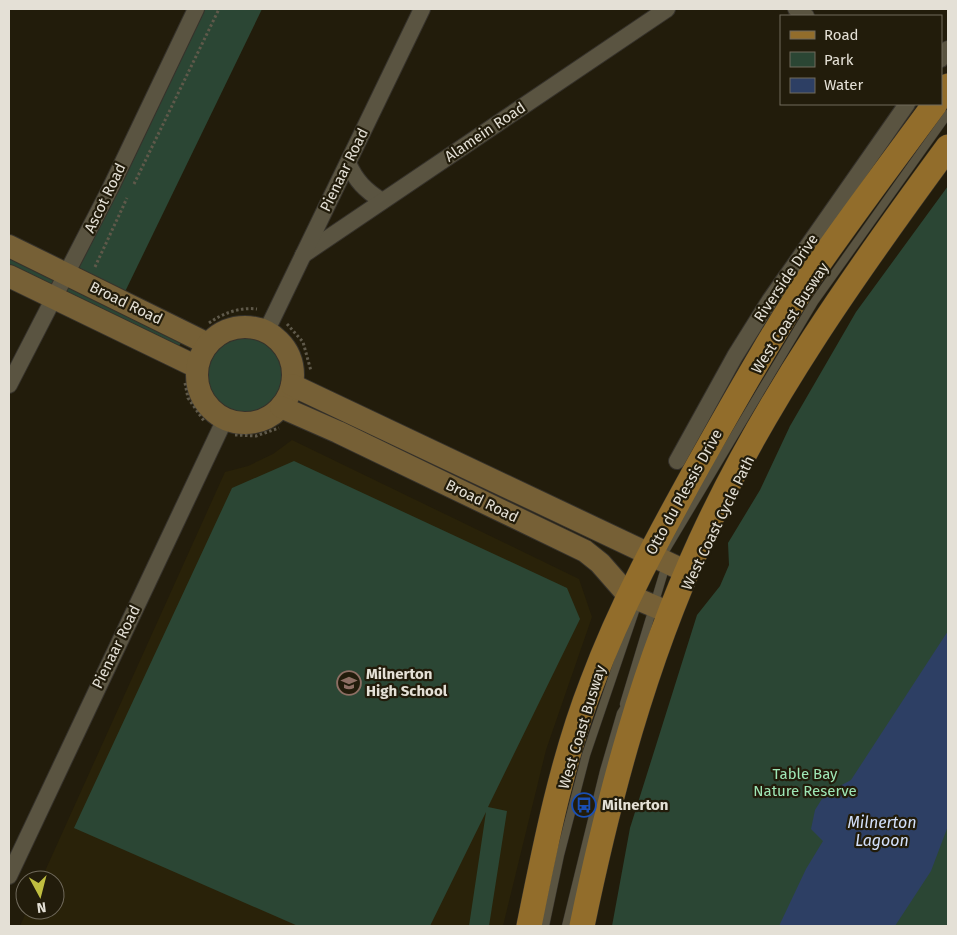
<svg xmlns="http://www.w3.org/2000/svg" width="957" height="935" font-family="'Fira Sans',sans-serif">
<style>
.built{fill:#292209}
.green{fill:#2b4634}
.water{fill:#2d3f64}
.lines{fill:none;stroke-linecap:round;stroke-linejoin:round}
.lane-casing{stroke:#36322b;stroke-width:9}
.street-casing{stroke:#36322b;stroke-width:18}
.secondary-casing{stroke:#36322b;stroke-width:24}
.primary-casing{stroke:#36322b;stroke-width:26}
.path{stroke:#5f594a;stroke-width:3;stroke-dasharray:2.5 2.5;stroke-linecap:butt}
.lane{stroke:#5a5441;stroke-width:8}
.street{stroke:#5a5441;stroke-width:16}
.secondary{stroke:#766036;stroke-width:22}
.primary{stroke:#926d2b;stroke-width:25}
.labels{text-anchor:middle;stroke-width:4.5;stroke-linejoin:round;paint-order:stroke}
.street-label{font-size:15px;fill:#e4e0d6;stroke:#221c0b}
.poi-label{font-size:15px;font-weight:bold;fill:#e4e0d6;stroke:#221c0b;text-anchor:start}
.park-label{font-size:15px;fill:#9ee6b5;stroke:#221c0b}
.water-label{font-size:16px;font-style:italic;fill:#d3e1fc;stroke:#221c0b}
</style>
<rect width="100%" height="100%" fill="#221c0b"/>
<polygon class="built" points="292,440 579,579 592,617 546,750 503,926 20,926 27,910 55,910 55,880 41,880 225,472 248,466 273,454"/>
<g class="green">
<polygon points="196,9 262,9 121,300 67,274"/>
<polygon points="948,186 948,926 612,926 630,828 697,615 720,586 729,565 728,543 760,490 790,426 856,312"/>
<polygon points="9,258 182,341 178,348 9,267"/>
<circle cx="245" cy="375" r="37"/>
<polygon points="294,461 567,588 580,619 488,807 507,811 489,926 469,926 486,812 430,926 298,926 74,828 232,488"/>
</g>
<polygon class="water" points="948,631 948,826 931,871 895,926 779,926 806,869 823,841 811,829 815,810 825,794 851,780"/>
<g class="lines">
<g class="lane-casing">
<g id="lane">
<polyline points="661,558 814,302 948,114"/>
<polyline points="624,704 666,565"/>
<polyline points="545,926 560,855 586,755 635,611"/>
<polyline points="566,926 604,771 621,713 629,700"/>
</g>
</g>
<g class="street-casing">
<g id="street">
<polyline points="796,9 806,16"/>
<polyline points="941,59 948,49"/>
<path d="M348 163C356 181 365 190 382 201"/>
<polyline points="303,255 667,9"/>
<polyline points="266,332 422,9"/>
<polyline points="9,385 110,189 196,9"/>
<polyline points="677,461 735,356 770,300 907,104"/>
<polyline points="9,876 225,419"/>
</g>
</g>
<g class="secondary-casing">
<g id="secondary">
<polyline points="9,246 208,344"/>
<polyline points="9,276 197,367"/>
<circle cx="245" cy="375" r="48"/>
<polyline points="292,385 687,572"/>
<polyline points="281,407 338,432 585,551 600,563 628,595 670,613"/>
</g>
</g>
<g class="primary-casing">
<g id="primary">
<polyline points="941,96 948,86"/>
<path d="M529 926C545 846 562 760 592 683 621 605 660 534 700 462 738 395 775 329 817 266 855 211 896 157 935 104"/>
<path d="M582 926C609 796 644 664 700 542 765 400 856 272 948 147"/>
</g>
</g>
<g class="path">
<polyline points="134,184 219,9"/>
<polyline points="95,267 127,198"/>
<path d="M209 323C223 313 240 307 257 309"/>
<polyline points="287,324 303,342 311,371"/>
<polyline points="185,383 188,398 204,421"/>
<polyline points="235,435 256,436 279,428"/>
</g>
<use href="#lane" class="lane"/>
<use href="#street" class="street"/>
<use href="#secondary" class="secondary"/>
<use href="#primary" class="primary"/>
</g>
<defs>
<g id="school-ring" transform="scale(1.25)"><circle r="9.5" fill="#221c0b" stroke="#8d6e63" stroke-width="1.5"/><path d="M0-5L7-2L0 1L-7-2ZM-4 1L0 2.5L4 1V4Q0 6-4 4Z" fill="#8d6e63"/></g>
<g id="bus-ring" transform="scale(1.25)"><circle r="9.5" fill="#221c0b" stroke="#1a4fb4" stroke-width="1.5"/><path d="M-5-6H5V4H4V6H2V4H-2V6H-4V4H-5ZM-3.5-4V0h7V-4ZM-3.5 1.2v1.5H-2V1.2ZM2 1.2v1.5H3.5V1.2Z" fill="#1a4fb4"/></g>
</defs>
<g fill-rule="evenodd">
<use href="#school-ring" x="349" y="683"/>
<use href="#bus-ring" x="584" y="805"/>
</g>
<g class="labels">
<g class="street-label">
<text transform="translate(485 132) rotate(-34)" y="5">Alamein Road</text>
<text transform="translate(344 170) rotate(-64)" y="5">Pienaar Road</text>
<text transform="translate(105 198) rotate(-64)" y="5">Ascot Road</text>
<text transform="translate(786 278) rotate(-56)" y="5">Riverside Drive</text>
<text transform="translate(126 303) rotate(26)" y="5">Broad Road</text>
<text transform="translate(790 318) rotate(-57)" y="5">West Coast Busway</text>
<text transform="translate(684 492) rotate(-61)" y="5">Otto du Plessis Drive</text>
<text transform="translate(482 501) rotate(26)" y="5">Broad Road</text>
<text transform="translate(718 523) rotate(-64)" y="5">West Coast Cycle Path</text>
<text transform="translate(116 647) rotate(-64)" y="5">Pienaar Road</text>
<text transform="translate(582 727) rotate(-73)" y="5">West Coast Busway</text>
</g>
<g class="poi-label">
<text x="366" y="679">Milnerton<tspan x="366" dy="17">High School</tspan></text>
<text x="602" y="810">Milnerton</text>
</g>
<g class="park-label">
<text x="805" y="779">Table Bay<tspan x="805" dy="17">Nature Reserve</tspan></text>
</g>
<g class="water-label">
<text x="882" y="828">Milnerton<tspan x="882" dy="18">Lagoon</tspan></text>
</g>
</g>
<rect width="957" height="935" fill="none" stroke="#e4e0d6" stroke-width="20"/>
<rect x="780" y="15" width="162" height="90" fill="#221c0b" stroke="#706a5c"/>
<rect x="790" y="31" width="25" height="8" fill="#926d2b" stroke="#706a5c"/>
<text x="824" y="40" font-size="15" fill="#e4e0d6">Road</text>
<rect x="790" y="52" width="25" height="15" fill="#2b4634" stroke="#706a5c"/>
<text x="824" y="65" font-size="15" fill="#e4e0d6">Park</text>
<rect x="790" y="78" width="25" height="15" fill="#2d3f64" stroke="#706a5c"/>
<text x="824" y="90" font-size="15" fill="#e4e0d6">Water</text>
<g transform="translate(40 895) rotate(173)"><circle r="24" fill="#221c0b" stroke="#706a5c"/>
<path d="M0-4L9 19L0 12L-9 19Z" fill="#c0be40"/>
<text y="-8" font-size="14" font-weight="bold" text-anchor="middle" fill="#e4e0d6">N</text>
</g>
</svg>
